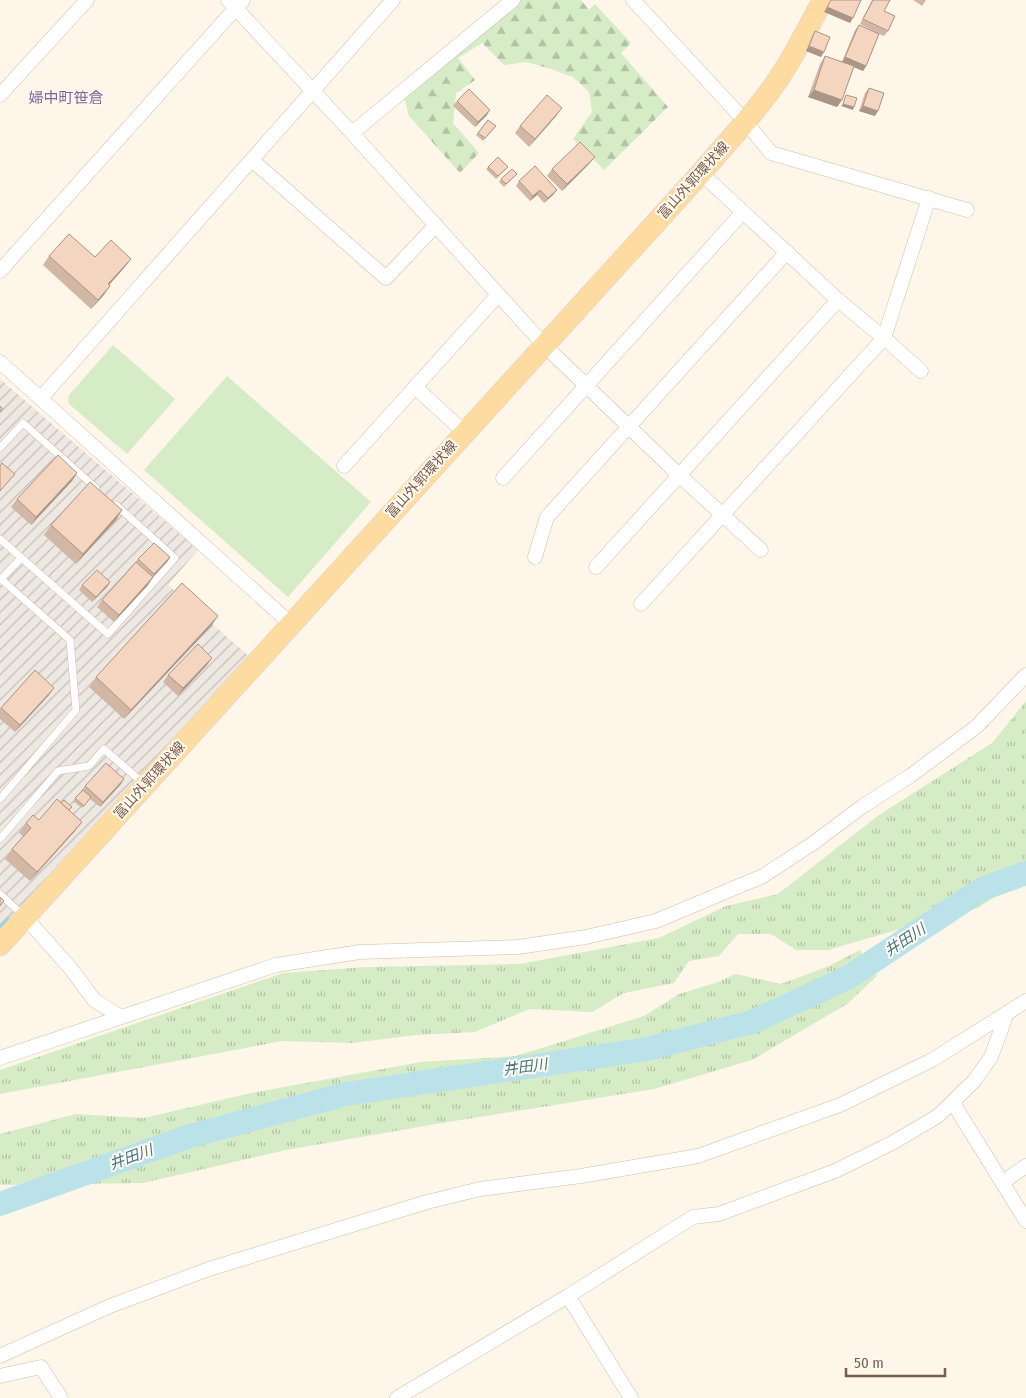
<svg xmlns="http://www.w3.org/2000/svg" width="1026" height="1398" font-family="'Fira Sans Condensed','Noto Sans JP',sans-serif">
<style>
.industrial{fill:url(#industrial-furrows)}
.grass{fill:url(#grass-tufts)}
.forest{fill:url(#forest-firs)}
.pitch{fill:#d5ecc6}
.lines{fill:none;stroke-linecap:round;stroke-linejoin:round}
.stream{stroke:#a1d1db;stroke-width:4}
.river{stroke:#bce2e9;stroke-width:24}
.service-casing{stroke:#d1bdad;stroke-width:8}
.minor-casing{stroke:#d1bdad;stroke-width:15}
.primary-casing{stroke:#dcd5d0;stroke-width:22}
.service{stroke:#fff;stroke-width:7}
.minor{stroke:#fff;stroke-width:14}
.primary{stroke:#fedba0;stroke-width:21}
.wall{fill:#d2b7a4}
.shaded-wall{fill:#ab9586}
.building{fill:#f4d5bf;stroke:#ab9586}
.labels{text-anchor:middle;stroke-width:4;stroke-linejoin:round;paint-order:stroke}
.street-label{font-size:14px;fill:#7a5c4b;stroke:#fff9f0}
.neighbourhood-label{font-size:15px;fill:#856395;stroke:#fff9f0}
.water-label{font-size:15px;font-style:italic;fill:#407a87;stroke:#fff9f0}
</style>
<defs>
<pattern id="industrial-furrows" width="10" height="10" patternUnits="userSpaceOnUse" patternTransform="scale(1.25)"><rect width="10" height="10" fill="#eee8e2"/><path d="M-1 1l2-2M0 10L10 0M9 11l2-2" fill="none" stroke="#c6bfb9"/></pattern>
<pattern id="grass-tufts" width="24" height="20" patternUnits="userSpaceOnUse" patternTransform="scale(1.25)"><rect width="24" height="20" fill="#d5ecc6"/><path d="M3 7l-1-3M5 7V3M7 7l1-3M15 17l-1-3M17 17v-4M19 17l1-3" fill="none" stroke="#b2c2a3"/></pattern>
<pattern id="forest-firs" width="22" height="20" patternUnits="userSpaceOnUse" patternTransform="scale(1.25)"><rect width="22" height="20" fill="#d5ecc6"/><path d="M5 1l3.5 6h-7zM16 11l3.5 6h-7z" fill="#b2c2a3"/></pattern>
</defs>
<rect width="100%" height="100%" fill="#fdf6e9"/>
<polygon class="industrial" points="0,379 198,550 168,585 250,657 0,932"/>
<g class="grass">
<polygon points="1026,701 1026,876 978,908 907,927 828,950 796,950 771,934 738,934 719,956 689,961 674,983 624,993 592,1012 529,1009 475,1032 416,1035 352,1043 282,1041 0,1094 0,1070 283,973 367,967 520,964 659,938 726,906 778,894 879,815 992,743"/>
<polygon points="860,950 877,976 847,1004 752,1060 654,1089 448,1122 286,1150 143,1183 0,1185 0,1134 76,1114 144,1118 251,1093 421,1062 516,1056 644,1016 679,994 718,982 735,974 781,984 827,967"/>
</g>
<polygon class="forest" points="506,0 581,0 589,10 595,4 631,43 621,53 668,107 604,170 573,139 592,112 589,92 573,77 551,69 526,62 504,65 482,43 458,58 475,80 456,93 453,123 479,153 460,173 409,116 403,93"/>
<g class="pitch">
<polygon points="113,345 175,399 127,454 68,403 69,395"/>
<polygon points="227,376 371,502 288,597 144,470"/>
</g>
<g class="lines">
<polyline class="stream" points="0,928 8,919"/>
<polyline class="river" points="0,1204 187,1137 346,1094 647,1049 752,1022 849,977 982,889 1026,873"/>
<g class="service-casing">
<g id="service">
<polyline points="0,448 23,423 96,488"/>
<polyline points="0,539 108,634 175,558 116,505"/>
<polyline points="0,578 70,640 76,710 0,799"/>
<polyline points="1,579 21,558"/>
<polyline points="0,839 58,771 89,766 104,749 143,783"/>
<polyline points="0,894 24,916"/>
</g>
</g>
<g class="minor-casing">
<g id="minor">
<polyline points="228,0 352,133 544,345 679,475 761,550"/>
<polyline points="633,0 745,121 771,153 967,210"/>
<polyline points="0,95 87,0"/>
<polyline points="352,133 513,0"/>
<polyline points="252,160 386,278 436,225"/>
<polyline points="701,173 838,300 884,338 921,371"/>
<polyline points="0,271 243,0"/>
<polyline points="0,362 291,624"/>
<polyline points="415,387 464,432"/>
<polyline points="41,398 393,0"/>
<polyline points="344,466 498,295"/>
<polyline points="503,478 743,212"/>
<polyline points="535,557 547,517 787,252"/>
<polyline points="596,567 838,300"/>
<polyline points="641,604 884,338 929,198"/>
<polyline points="25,917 72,970 94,1000 121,1017"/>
<polyline points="0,1058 276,965 360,952 518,947 586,937 656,921 763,876 812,844 863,806 910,776 976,727 1026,675"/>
<polyline points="953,1103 1026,1221"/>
<polyline points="1003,1182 1026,1166"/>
<polyline points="568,1296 631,1398"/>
<polyline points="0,1356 110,1306 209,1269 427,1202 480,1189 581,1176 698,1156 840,1105 932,1060 1026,1001"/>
<polyline points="0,1376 41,1367 61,1398"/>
<polyline points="397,1398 568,1296 693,1217 719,1214 835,1171 892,1143 938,1116 974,1081 991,1057 1007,1013"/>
</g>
</g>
<g class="primary-casing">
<path id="primary" d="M0 945 701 173C726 143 756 113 777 81 795 55 808 27 823 0"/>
</g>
<use href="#service" class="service"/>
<use href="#minor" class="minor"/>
<use href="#primary" class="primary"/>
</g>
<g class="wall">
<polygon points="872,0 890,0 884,11 888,31 884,36 879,34 866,66 863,71 854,67 842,100 837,107 808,97 820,64 825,56 842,62 855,30 859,25 877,33 860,24"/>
<polygon points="913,0 926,0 922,6"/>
<polygon points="815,31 821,57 806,51 812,36"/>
<polygon points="869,88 875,116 859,111 865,93"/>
<polygon points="457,101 487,115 475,127 453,106"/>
<polygon points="557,115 529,147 515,133 520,126"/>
<polygon points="488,120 496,126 483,141 476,135"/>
<polygon points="589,164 562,191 547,176 552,169"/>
<polygon points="488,167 506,169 496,179 486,169"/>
<polygon points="517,174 504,187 499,182 501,179"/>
<polygon points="519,181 557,190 553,195 544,203 537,195 530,201 516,186"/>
<polygon points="49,256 95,257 131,259 124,268 109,285 110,286 103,296 91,309 43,265"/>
<polygon points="77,473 72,481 31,525 11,507 17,499"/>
<polygon points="122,510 116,520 76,564 44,535 51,525"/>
<polygon points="170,557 167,562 153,577 148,585 114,622 97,607 102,600 138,559"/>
<polygon points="110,582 107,587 92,602 79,590 82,585"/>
<polygon points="218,616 211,626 124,719 89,687 96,677"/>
<polygon points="207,665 178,696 163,682 168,675"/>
<polygon points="35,670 49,695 15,732 0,719 0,709"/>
<polygon points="121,784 100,807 90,799 82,808 73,801 85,786"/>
<polygon points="61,803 82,822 75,831 30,881 5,859 12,849 23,836 19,833 26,823 39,820"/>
</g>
<g class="shaded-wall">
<polygon points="827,7 853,18 850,23 824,12"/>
<polygon points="809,46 824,52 821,57 806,51"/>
<polygon points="845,57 866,66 863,71 842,62"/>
<polygon points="814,90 842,100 837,107 808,97"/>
<polygon points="843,104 854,107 853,110 841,106"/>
<polygon points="863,106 878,111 875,116 859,111"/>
<polygon points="562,108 557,115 529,147 535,139"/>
<polygon points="490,110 487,115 475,127 478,122"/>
<polygon points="595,157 589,164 562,191 567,184"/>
<polygon points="540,190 537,195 530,201 533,196"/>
<polygon points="557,190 553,195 544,203 548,198"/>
<polygon points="131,259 124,268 101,294 108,284"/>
<polygon points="110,286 103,296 91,309 98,300"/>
<polygon points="77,473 72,481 31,525 36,517"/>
<polygon points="122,510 116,520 76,564 83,554"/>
<polygon points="170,557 167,562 151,579 154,574"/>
<polygon points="153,577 148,585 114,622 119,615"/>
<polygon points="110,582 107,587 92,602 96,597"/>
<polygon points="218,616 211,626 124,719 131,710"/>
<polygon points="212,658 207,665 178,696 183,688"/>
<polygon points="54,688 49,695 15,732 20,725"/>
<polygon points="124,779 121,784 100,807 103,802"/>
<polygon points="82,822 75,831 30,881 37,872"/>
</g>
<g class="building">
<polygon points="831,0 861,0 853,18 827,7"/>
<polygon points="873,0 890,0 884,11 895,16 888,31 863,19"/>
<polygon points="859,25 879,34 866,66 845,57"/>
<polygon points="815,31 830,37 824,52 809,46"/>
<polygon points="825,56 854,66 842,100 814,90"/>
<polygon points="869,88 884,93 878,111 863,106"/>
<polygon points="469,89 490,110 478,122 457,101"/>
<polygon points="547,95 562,108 535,139 520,126"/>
<polygon points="846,95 857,98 854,107 843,104"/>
<polygon points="488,120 496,126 485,138 478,133"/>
<polygon points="580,142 595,157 567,184 552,169"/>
<polygon points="498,157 508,167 498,176 488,167"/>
<polygon points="535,166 557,190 548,198 540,190 533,196 519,181"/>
<polygon points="512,169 517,174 506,184 501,179"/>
<polygon points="69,234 95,257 111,240 131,259 108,284 110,286 98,300 49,256"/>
<polygon points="0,406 3,409 0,412"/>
<polygon points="58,455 77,473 36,517 17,499"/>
<polygon points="2,463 15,474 0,491 0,466"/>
<polygon points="90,482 122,510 83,554 51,525"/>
<polygon points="154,543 170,557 154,574 138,559"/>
<polygon points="136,562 153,577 119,615 102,600"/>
<polygon points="97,570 110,582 96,597 82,585"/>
<polygon points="182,583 218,616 131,710 96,677"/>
<polygon points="198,644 212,658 183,688 168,675"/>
<polygon points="35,670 54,688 20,725 1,708"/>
<polygon points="106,763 124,779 103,802 85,786"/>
<polygon points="83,790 91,797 84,806 75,798"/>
<polygon points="57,799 82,822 37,872 12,849 31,828 26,823 33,815 39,820"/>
<polygon points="64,800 72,807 69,810 61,803"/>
<polygon points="0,897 4,901 0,906"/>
</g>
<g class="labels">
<g class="street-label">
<text transform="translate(693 180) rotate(-48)" y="5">富山外郭環状線</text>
<text transform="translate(421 479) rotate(-48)" y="5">富山外郭環状線</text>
<text transform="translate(149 780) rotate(-48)" y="5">富山外郭環状線</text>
</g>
<g class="neighbourhood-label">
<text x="66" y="103">婦中町笹倉</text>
</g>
<g class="water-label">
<text transform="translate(905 940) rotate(-33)" y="5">井田川</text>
<text transform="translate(525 1067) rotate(-8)" y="5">井田川</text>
<text transform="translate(131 1157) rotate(-20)" y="5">井田川</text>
</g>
</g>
<path d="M846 1368v8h99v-8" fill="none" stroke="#7a5c4b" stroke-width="2.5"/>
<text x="854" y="1368" font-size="15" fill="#7a5c4b" stroke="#fff9f0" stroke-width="4" paint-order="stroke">50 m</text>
</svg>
